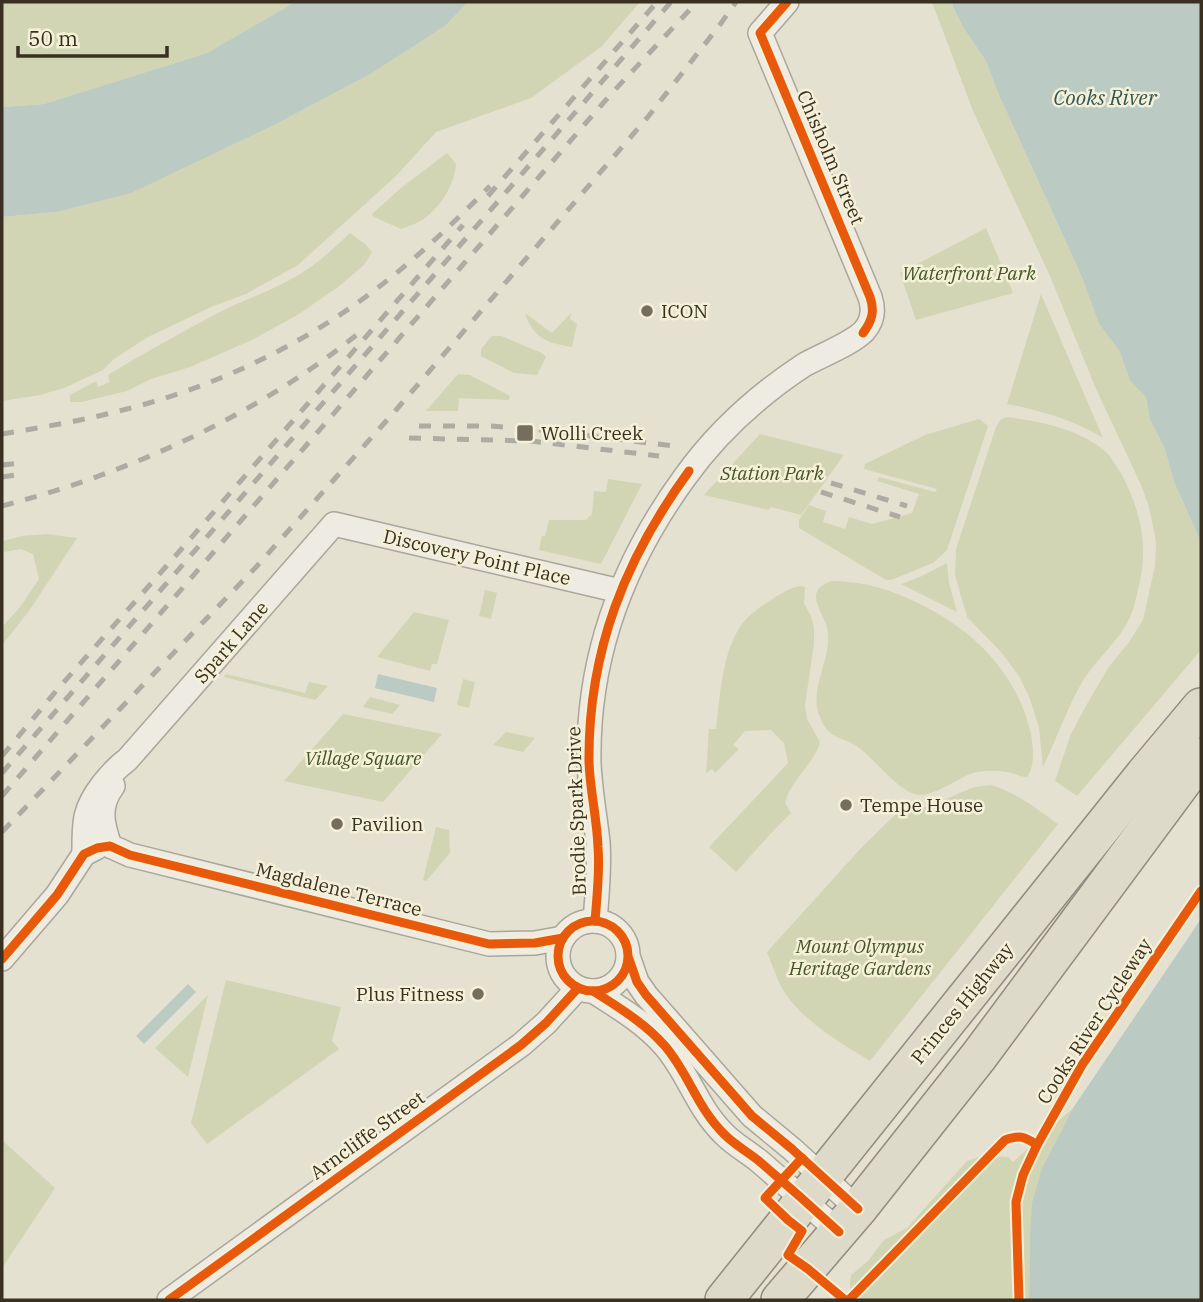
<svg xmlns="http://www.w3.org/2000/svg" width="1203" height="1302" font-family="'IBM Plex Serif',serif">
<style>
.green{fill:#d1d5b3}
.water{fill:#bbcbc3}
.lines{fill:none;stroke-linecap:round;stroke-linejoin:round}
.minor-casing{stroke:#aaa699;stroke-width:26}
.trunk-casing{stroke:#908b80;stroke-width:40}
.minor{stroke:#eeebe2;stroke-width:23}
.trunk{stroke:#dedaca;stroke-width:37}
.rail{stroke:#adaba2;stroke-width:5;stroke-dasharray:12 12;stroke-linecap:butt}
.cycleway-casing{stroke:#f5f0d8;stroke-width:13}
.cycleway{stroke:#e8590c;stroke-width:9}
.poi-dot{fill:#756e5e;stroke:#f5f0d8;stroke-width:2.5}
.labels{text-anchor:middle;stroke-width:5;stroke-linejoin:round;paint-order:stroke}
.street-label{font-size:19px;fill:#393021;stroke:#f5f0d8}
.park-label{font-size:19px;font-style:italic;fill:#445528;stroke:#f5f0d8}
.poi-label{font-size:19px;fill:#393021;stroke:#f5f0d8;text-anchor:start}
.water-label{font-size:21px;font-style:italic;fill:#315658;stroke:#f5f0d8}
</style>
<rect width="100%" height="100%" fill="#e5e1d0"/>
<g class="green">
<polygon points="2,2 295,2 207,53 44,104 2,107"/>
<polygon points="468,2 640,2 601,47 531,98 436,132 396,176 298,265 246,294 211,307 148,337 114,359 103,370 64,388 40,395 2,401 2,217 56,212 280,122 372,73 445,26"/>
<polygon points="932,2 952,2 953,7 963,27 986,61 999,95 1081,275 1099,324 1120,352 1130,381 1146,397 1150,420 1165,449 1174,482 1201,542 1201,650 1077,796 1055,781 1071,734 1087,704 1108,668 1129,642 1143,620 1155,566 1156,541 1149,507 1142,487 1096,389 1050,276 973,111"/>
<path d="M447 153 456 164C455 185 439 209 422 220 416 224 408 226 401 229L374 217 372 214 401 188Z"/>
<polygon points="986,228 1013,293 916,320 900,273"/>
<path d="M350 233 365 244 372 252 364 265 338 287 299 314 252 340 190 367 151 379 127 391 82 402H70V395L96 381 98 387 110 382 108 375C144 353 180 333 216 314 242 300 270 292 295 277 315 266 333 249 350 233Z"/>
<path d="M1041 294 1103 438C1071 419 1042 411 1007 404Z"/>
<path d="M525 313 552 333 571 313 570 319 577 324 572 347C547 343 533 338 525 313Z"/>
<polygon points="492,336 501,336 542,353 546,357 537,375 514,373 481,356 481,349"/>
<polygon points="458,374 470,375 510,396 509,400 459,398 458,411 426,411"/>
<path d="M1007 417C1041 422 1081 429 1107 453 1113 459 1117 468 1122 475 1143 516 1149 550 1137 594 1135 601 1134 608 1131 615 1120 641 1095 660 1081 684 1066 711 1056 740 1043 767L1039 728 1030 699 1019 676 1001 652 967 617 955 575 956 549 996 427 1001 419Z"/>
<polygon points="979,419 988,426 947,550 933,563 891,580 886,580 799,528 799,520 809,505 826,511 823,522 845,529 849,517 872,524 912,513 919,494 877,481 879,477 935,492 937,489 864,469 865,464 925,435"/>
<polygon points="760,434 844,455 801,515 771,507 768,510 704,495"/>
<polygon points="608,479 642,484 601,564 539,550 542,536 545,536 549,520 586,520 592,514 594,491 606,492"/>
<polygon points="47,534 77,538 29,611 2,645 2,627 21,606 39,579 33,554 21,549 4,552 3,541 22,536"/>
<polygon points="947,563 949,583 957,612 901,584 922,576"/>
<path d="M832 581C863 581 892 590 920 604 973 630 1015 671 1030 730 1033 744 1036 765 1027 777 1020 777 1014 773 1007 772 995 770 981 770 970 774 955 780 930 799 915 794 898 790 873 758 858 747 849 740 837 739 829 732 823 726 819 716 817 708 813 683 830 659 828 634 827 613 799 592 832 581Z"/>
<path d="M800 586 805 587 804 603 811 616 814 628V644L805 705 807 719 820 742C814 765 790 780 785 803L791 813 774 830 736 872 709 847 788 763 784 743 771 730 745 731 733 745 739 749 715 773 712 769 706 773 709 729H716C720 697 722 651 742 624 750 614 760 607 771 600 780 594 789 588 800 586Z"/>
<polygon points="485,590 497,593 491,619 479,616"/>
<polygon points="414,612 449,620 437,664 432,664 430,671 377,657"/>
<polygon points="226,674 305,693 309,682 328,686 315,700 224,677"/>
<polygon points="463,679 475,682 469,708 457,705"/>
<polygon points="370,697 400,705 392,714 363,707"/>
<polygon points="343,714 442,734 383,802 284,781"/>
<polygon points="506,732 535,738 523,752 493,745"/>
<path d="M991 785C1017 793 1036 808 1058 824L870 1061C841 1043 799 1019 782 988 776 977 772 964 767 952L862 847 896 814 911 809 927 807 974 787Z"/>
<polygon points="436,827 449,830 450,853 426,881 423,880"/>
<polygon points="226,980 341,1007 332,1041 339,1049 207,1144 191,1123"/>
<polygon points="208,995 188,1077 155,1048"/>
<polygon points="1073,1108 1042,1168 1030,1235 1029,1300 851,1300 850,1282 851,1275 868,1261 884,1240 907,1228 967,1161 982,1156 1008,1157 1013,1162"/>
<polygon points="2,1140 55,1188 2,1268"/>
</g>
<g class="water">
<polygon points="295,2 468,2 445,26 372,73 280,122 131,193 56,212 2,217 2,107 44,104 207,53"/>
<polygon points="952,2 1201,2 1201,542 1174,482 1165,449 1150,420 1146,397 1130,381 1120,352 1099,324 1081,275 999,95 986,61 963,27 953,7"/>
<polygon points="378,674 437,688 434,702 375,688"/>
<polygon points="1201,919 1201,1300 1029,1300 1030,1235 1032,1203 1042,1168 1073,1108"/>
<polygon points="188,984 196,992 144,1044 136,1036"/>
</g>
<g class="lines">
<g class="minor-casing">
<g id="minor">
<polyline points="110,846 130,855 489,944 535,943 563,938"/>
<path d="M110 846C102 823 98 806 113 786"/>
<path d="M84 854C84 822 83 810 103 784 111 774 117 767 127 760L334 524 620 591"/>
<circle cx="593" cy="956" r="35"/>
<path d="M595 921C597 895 600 868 598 842 595 815 590 789 589 763 587 656 623 562 685 477 718 431 757 396 804 365 820 356 853 343 864 331 873 321 874 309 870 297L760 33 787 2"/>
<polyline points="2,959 57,895 84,854 96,848"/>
<polyline points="629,959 637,982 646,995 752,1116 792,1149 858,1209"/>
<path d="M593 991C618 1007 645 1023 665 1046 689 1074 697 1108 725 1135 735 1145 748 1152 759 1161 786 1184 813 1208 839 1232"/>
<polyline points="169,1300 521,1045 546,1023 578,988"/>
</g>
</g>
<g class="trunk-casing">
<g id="trunk">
<polyline points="724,1300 1144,775 1201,707"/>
<polyline points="780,1300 858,1209 979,1056 1201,757"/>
</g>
</g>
<use href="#minor" class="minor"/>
<use href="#trunk" class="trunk"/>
<g class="rail">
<polyline points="488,196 657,2"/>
<polyline points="419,426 490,426 532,429 674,446"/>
<path d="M2 434C44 427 86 420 127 409 206 389 283 354 350 308 401 273 447 230 490 186"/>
<polyline points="409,438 531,441 659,456"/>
<polyline points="2,465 21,463"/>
<polyline points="2,477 22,474"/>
<polyline points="831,483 907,506"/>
<polyline points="821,492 900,517"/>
<path d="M2 506C132 472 261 414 365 328"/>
<polyline points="2,756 57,690 185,545 463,225"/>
<polyline points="2,773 671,2"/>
<polyline points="2,796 611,94 697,2"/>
<polyline points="2,832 257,566 396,410 647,118 719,26 736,2"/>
</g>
<g class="cycleway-casing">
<g id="cycleway">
<path d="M787 2 760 33 870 297C875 311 872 321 863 333"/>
<circle cx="593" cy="956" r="35"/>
<path d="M595 921C597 896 600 871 598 847 597 818 590 791 589 762 588 651 625 559 689 471"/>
<polyline points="2,959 57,895 84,854 97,848 110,846 130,855 489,944 535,943 563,938"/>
<polyline points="629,959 637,982 646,995 752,1116 792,1149 858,1209"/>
<path d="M593 991C618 1007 645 1023 665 1046 689 1074 697 1108 725 1135 735 1145 748 1152 759 1161 786 1184 813 1208 839 1232"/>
<polyline points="802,1158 765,1198 788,1220 802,1231 788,1255 808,1269 845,1300"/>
<polyline points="169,1300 521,1045 546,1023 578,988"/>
<path d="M849 1300 1005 1140C1020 1135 1024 1136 1037 1145"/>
<polyline points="1019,1300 1016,1202 1023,1175 1037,1145 1082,1065 1201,891"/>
</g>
</g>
<use href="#cycleway" class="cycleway"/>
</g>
<g class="poi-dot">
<circle cx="647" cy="311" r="7"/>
<rect x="516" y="424" width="18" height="18" rx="3.5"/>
<circle cx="846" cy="805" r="7"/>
<circle cx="337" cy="824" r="7"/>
<circle cx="478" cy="994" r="7"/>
</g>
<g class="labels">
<g class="street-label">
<text transform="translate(831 157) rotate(67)" y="7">Chisholm Street</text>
<text transform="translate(477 557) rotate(13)" y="7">Discovery Point Place</text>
<text transform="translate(231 642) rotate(-49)" y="7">Spark Lane</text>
<text transform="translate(576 811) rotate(-92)" y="7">Brodie Spark Drive</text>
<text transform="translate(339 889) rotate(14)" y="7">Magdalene Terrace</text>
<text transform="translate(962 1003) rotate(-51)" y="7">Princes Highway</text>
<text transform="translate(1094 1021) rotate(-57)" y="7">Cooks River Cycleway</text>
<text transform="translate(367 1135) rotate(-36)" y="7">Arncliffe Street</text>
</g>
<g class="park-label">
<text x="969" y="280">Waterfront Park</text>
<text x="772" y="480">Station Park</text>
<text x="363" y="765">Village Square</text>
<text x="860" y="953">Mount Olympus<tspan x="860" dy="22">Heritage Gardens</tspan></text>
</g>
<g class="poi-label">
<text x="661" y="318">ICON</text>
<text x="541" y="440">Wolli Creek</text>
<text x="860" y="812">Tempe House</text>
<text x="351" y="831">Pavilion</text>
<text x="464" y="1001" text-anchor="end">Plus Fitness</text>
</g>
<g class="water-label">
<text x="1105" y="105">Cooks River</text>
</g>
</g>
<rect width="1203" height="1302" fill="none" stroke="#393021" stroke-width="7"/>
<path d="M18 46v10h149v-10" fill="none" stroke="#393021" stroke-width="3.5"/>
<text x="28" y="46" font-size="21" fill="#393021" stroke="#f5f0d8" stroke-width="5" paint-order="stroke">50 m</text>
</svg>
